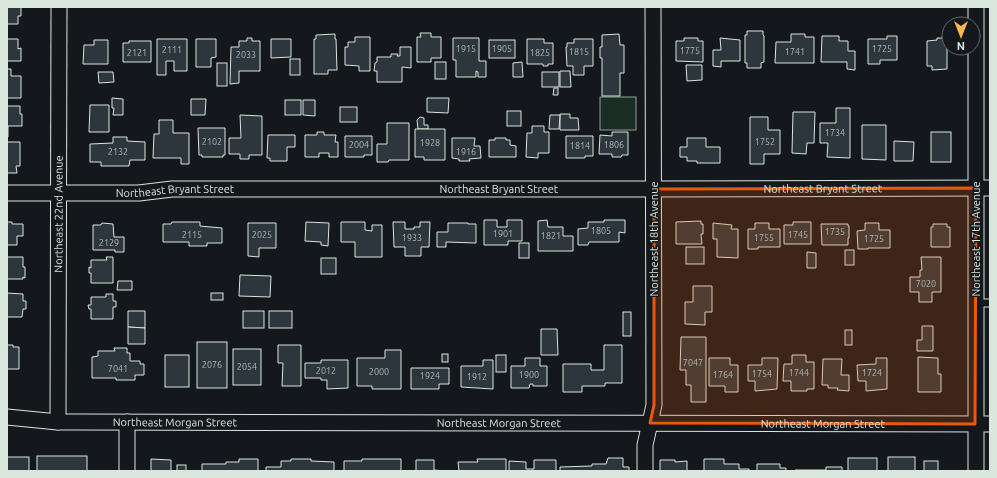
<svg xmlns="http://www.w3.org/2000/svg" width="997" height="478" font-family="Ubuntu,sans-serif">
<style>
.green{fill:#1a2d24;stroke:#939e99}
.building{fill:#2c363c;stroke:#d8e6dc}
.lines{fill:none;stroke-linecap:round;stroke-linejoin:round}
.lane-casing{stroke:#d8e6dc;stroke-width:9}
.street-casing{stroke:#d8e6dc;stroke-width:17}
.lane{stroke:#14181c;stroke-width:7}
.street{stroke:#14181c;stroke-width:15}
.marked{fill:#e8590c;fill-opacity:0.2;stroke:#e8590c;stroke-width:3;stroke-linejoin:round}
.labels{text-anchor:middle;stroke-width:3;stroke-linejoin:round;paint-order:stroke}
.number-label{font-size:9px;fill:#adbab4}
.street-label{font-size:11px;fill:#d8e6dc;stroke:#14181c}
</style>
<rect width="100%" height="100%" fill="#14181c"/>
<rect class="green" x="600" y="97" width="36" height="33"/>
<g class="building">
<polygon points="7,7 21,7 21,16 18,16 18,24 7,24"/>
<polygon points="747,31 763,31 763,35 764,36 764,62 761,63 761,68 747,68 747,63 745,63 745,35 747,35"/>
<polygon points="420,33 431,33 431,37 441,37 441,58 431,58 431,62 417,62 417,37 421,37"/>
<polygon points="335,34 335,39 336,39 337,70 328,70 328,74 314,74 314,39 316,39 316,35"/>
<polygon points="619,34 620,45 624,45 624,73 620,73 620,96 602,96 602,58 600,58 600,47 602,47 602,35"/>
<polygon points="791,34 805,34 805,37 814,37 814,63 775,63 776,42 791,42"/>
<polygon points="822,36 839,36 839,41 848,41 848,51 855,51 855,70 847,69 847,62 821,62"/>
<polygon points="887,36 897,36 897,60 880,60 880,64 868,64 868,39 887,39"/>
<polygon points="355,37 370,37 370,71 359,71 359,66 345,65 345,47 348,47 348,42 355,42"/>
<polygon points="247,38 252,38 252,41 260,41 260,71 239,71 239,83 230,84 231,47 239,47 239,41 247,41"/>
<polygon points="453,38 479,38 479,61 486,61 486,77 478,77 478,72 476,71 476,77 456,77 456,60 453,60"/>
<polygon points="684,38 698,38 698,41 703,41 703,62 676,61 676,41 684,41"/>
<polygon points="720,38 740,40 740,61 721,61 721,67 713,66 713,50 721,50"/>
<polygon points="937,38 947,38 947,69 932,70 932,66 927,66 927,41 937,40"/>
<polygon points="7,39 18,39 18,49 21,48 21,61 7,61"/>
<polygon points="157,39 187,39 187,71 174,71 174,61 166,61 166,75 157,75"/>
<polygon points="196,39 216,39 216,57 211,58 211,67 196,67"/>
<polygon points="271,39 291,39 291,57 271,58"/>
<polygon points="527,39 544,39 544,43 553,43 553,64 548,64 548,66 543,66 543,64 527,64"/>
<polygon points="574,39 593,39 593,66 584,66 584,75 573,75 573,66 567,66 566,47 567,47 567,43 574,43"/>
<polygon points="94,40 108,40 108,64 83,64 84,45 94,45"/>
<rect x="489" y="40" width="26" height="18"/>
<polygon points="129,41 151,41 151,62 123,62 123,43 129,43"/>
<polygon points="400,47 411,47 411,68 402,67 402,82 377,82 377,71 374,71 375,63 377,62 377,57 391,57 391,54 398,54 397,56 400,56"/>
<rect x="290" y="59" width="10" height="16"/>
<rect x="435" y="62" width="11" height="17"/>
<polygon points="522,62 523,77 513,77 513,63"/>
<rect x="217" y="63" width="10" height="23"/>
<polygon points="686,65 702,65 702,80 687,81"/>
<polygon points="7,69 11,69 11,76 21,76 21,98 7,98"/>
<polygon points="560,71 570,71 571,87 560,87"/>
<polygon points="98,72 113,72 114,82 99,83"/>
<rect x="542" y="72" width="17" height="15"/>
<polygon points="554,88 558,88 558,95 553,95"/>
<polygon points="112,98 123,99 123,115 113,115 114,108 112,108"/>
<polygon points="427,98 449,98 448,113 427,112"/>
<polygon points="191,99 206,99 205,115 191,115"/>
<rect x="285" y="100" width="16" height="15"/>
<polygon points="303,100 315,100 315,116 303,115"/>
<polygon points="90,105 109,105 109,132 89,132"/>
<polygon points="7,106 20,106 20,114 22,114 22,126 8,126 8,137 7,137"/>
<rect x="340" y="107" width="17" height="15"/>
<polygon points="836,108 850,108 850,158 827,157 828,143 820,143 820,123 836,123"/>
<rect x="507" y="111" width="14" height="15"/>
<polygon points="793,112 815,112 814,143 807,143 806,154 792,153"/>
<polygon points="560,114 570,114 570,118 578,118 579,130 560,130"/>
<polygon points="240,115 262,116 262,155 249,155 249,159 240,159 240,154 229,154 229,138 241,138"/>
<polygon points="550,115 560,115 559,129 549,129"/>
<polygon points="420,117 424,118 424,125 428,125 428,129 418,129 417,120"/>
<polygon points="750,117 768,117 768,130 780,130 780,154 764,154 764,164 750,164"/>
<polygon points="159,120 173,120 173,133 189,133 189,164 181,164 181,158 153,158 154,134 159,134"/>
<polygon points="387,123 409,123 409,160 389,160 388,162 377,162 377,144 387,144"/>
<polygon points="862,125 886,125 886,160 862,159"/>
<polygon points="532,126 544,126 544,132 549,132 549,153 538,153 538,158 526,157 527,133 532,133"/>
<polygon points="198,128 225,128 225,155 223,155 223,157 202,157 202,155 199,155"/>
<polygon points="415,129 445,129 445,160 424,160 424,157 415,157"/>
<polygon points="317,132 324,132 324,135 336,135 335,142 338,142 338,157 329,157 329,153 319,153 319,157 305,157 305,135 317,135"/>
<polygon points="612,132 628,132 628,155 622,155 621,157 612,157 612,154 599,154 600,135 612,136"/>
<rect x="931" y="132" width="20" height="30"/>
<polygon points="268,135 295,135 295,147 287,147 287,161 270,161 270,158 267,158"/>
<polygon points="345,136 372,136 372,155 364,155 364,157 345,157"/>
<polygon points="566,136 593,136 593,156 585,156 585,158 566,158"/>
<polygon points="113,137 127,137 127,141 145,142 145,160 130,160 129,166 101,166 101,162 90,162 90,144 113,143"/>
<polygon points="452,138 475,138 474,146 480,146 481,158 469,159 470,161 459,161 459,159 452,158"/>
<polygon points="495,138 506,138 506,140 510,140 510,145 516,146 516,157 489,157 489,140 495,140"/>
<polygon points="687,138 706,138 706,147 720,147 720,163 697,163 697,161 687,161 687,157 680,157 680,147 687,147"/>
<polygon points="894,141 914,142 913,161 894,161"/>
<polygon points="7,142 20,142 20,166 16,166 17,173 7,173"/>
<polygon points="484,220 497,220 497,227 507,227 507,220 522,220 522,241 508,241 508,245 484,245"/>
<polygon points="547,220 548,227 563,227 563,236 573,236 573,251 538,251 538,221"/>
<polygon points="604,220 625,220 625,233 619,232 619,242 589,242 588,245 578,245 578,229 588,228 588,222 604,222"/>
<polygon points="701,221 701,224 703,224 703,234 701,234 702,244 676,244 676,222"/>
<polygon points="7,222 12,222 12,224 23,224 23,236 17,236 17,245 7,245"/>
<polygon points="172,222 200,222 200,226 222,228 222,243 207,243 207,246 189,246 189,242 163,242 163,224 171,224"/>
<polygon points="306,222 329,223 328,246 321,245 321,242 305,241"/>
<polygon points="341,222 365,222 365,230 372,231 372,225 382,225 382,257 355,257 355,242 341,242"/>
<polygon points="393,222 405,222 405,229 414,229 414,227 420,227 420,222 430,222 429,247 421,247 421,256 405,256 405,247 394,247"/>
<polygon points="793,222 811,222 811,244 784,244 784,225 793,225"/>
<polygon points="102,223 113,224 114,237 124,237 124,252 115,252 115,250 93,250 93,225 101,225"/>
<polygon points="248,223 276,223 276,248 259,248 259,257 248,256"/>
<polygon points="448,223 468,223 468,224 476,224 476,243 446,242 446,247 437,247 437,232 448,232"/>
<polygon points="713,223 732,225 731,229 738,229 738,258 717,257 717,239 713,239"/>
<polygon points="755,223 769,223 769,229 780,229 780,247 758,247 758,249 748,249 748,229 755,229"/>
<polygon points="865,223 879,223 879,230 890,230 890,248 868,248 868,249 858,249 857,231 865,230"/>
<polygon points="821,224 848,224 848,226 849,226 849,238 848,238 848,245 822,245"/>
<polygon points="933,224 947,224 947,227 950,227 950,247 931,247 931,227 933,227"/>
<rect x="519" y="243" width="10" height="15"/>
<rect x="686" y="247" width="18" height="17"/>
<rect x="845" y="250" width="9" height="15"/>
<polygon points="807,252 816,253 816,268 807,268"/>
<polygon points="7,257 23,257 23,267 25,267 25,278 23,277 23,279 7,279"/>
<polygon points="106,257 113,257 113,283 91,283 91,273 89,273 89,267 91,268 91,260 107,260"/>
<polygon points="921,257 941,257 941,292 932,292 932,302 919,302 919,292 910,292 910,277 920,277 920,270 922,270"/>
<rect x="321" y="258" width="15" height="16"/>
<polygon points="240,275 271,276 270,297 239,296"/>
<polygon points="118,281 132,281 132,290 117,290"/>
<polygon points="693,286 712,286 712,312 705,312 705,325 685,324 685,302 693,302"/>
<polygon points="7,293 23,294 23,301 26,301 26,309 23,309 22,317 7,317"/>
<rect x="211" y="293" width="12" height="7"/>
<polygon points="106,294 113,294 113,301 116,301 116,307 113,307 113,319 91,319 91,309 89,309 88,305 91,305 91,297 106,297"/>
<polygon points="128,311 145,311 145,328 128,327"/>
<rect x="243" y="311" width="21" height="17"/>
<rect x="269" y="311" width="23" height="17"/>
<rect x="623" y="312" width="8" height="24"/>
<polygon points="922,326 933,326 933,351 917,351 917,340 922,340"/>
<polygon points="128,327 145,328 145,344 128,344"/>
<polygon points="541,329 557,329 558,355 541,355"/>
<rect x="845" y="330" width="7" height="15"/>
<polygon points="681,337 706,337 706,402 691,402 691,385 686,385 686,370 680,370"/>
<rect x="197" y="342" width="30" height="46"/>
<polygon points="7,345 13,345 13,347 19,347 19,369 7,369"/>
<polygon points="278,345 301,345 301,386 282,386 283,363 278,363"/>
<polygon points="604,345 622,345 622,383 605,383 605,386 582,386 582,392 563,392 563,364 591,364 591,370 604,370"/>
<polygon points="114,348 127,348 127,353 130,353 130,361 140,361 140,364 144,364 144,375 135,375 135,380 116,380 116,378 92,378 92,357 98,356 98,351 115,351"/>
<rect x="233" y="349" width="28" height="36"/>
<polygon points="385,350 401,350 401,389 372,389 372,386 357,386 357,358 385,358"/>
<rect x="442" y="354" width="6" height="8"/>
<rect x="165" y="355" width="24" height="32"/>
<rect x="496" y="355" width="10" height="17"/>
<polygon points="792,355 806,355 806,362 814,362 814,389 807,389 807,391 791,391 791,381 783,381 784,364 792,364"/>
<polygon points="918,357 938,358 938,374 941,374 941,392 918,392"/>
<polygon points="525,358 540,358 540,366 547,366 547,386 533,386 533,384 530,384 529,388 511,388 511,366 525,366"/>
<polygon points="709,358 730,358 730,365 738,365 738,392 725,392 725,386 709,386"/>
<polygon points="762,358 778,358 777,389 755,391 755,381 748,381 748,365 762,365"/>
<polygon points="876,358 887,358 887,389 866,391 866,381 858,381 857,365 876,364"/>
<polygon points="823,359 842,359 841,375 849,375 849,391 837,390 838,388 828,388 828,385 822,385"/>
<polygon points="321,360 348,360 348,388 327,389 327,380 321,380 321,378 305,378 305,363 321,363"/>
<polygon points="483,360 493,360 493,389 461,387 461,366 483,366"/>
<polygon points="411,368 449,368 449,384 439,384 439,389 411,389"/>
<rect x="37" y="456" width="50" height="15"/>
<rect x="7" y="457" width="22" height="14"/>
<rect x="888" y="457" width="27" height="14"/>
<polygon points="608,458 623,458 623,467 629,467 629,471 560,471 560,467 592,466 592,464 606,464"/>
<rect x="848" y="458" width="29" height="13"/>
<polygon points="151,459 171,460 171,471 151,471"/>
<polygon points="239,459 258,459 258,471 202,471 202,464 226,464 226,462 239,462"/>
<polygon points="291,459 311,459 311,461 334,462 334,471 266,471 266,467 281,467 281,461 291,461"/>
<polygon points="362,459 401,459 401,471 344,471 344,461 362,461"/>
<polygon points="477,459 506,459 506,471 459,471 458,462 478,462"/>
<polygon points="704,459 724,459 724,464 739,464 739,469 749,469 749,471 704,471"/>
<polygon points="416,460 434,460 434,470 446,471 416,471"/>
<polygon points="534,460 556,460 556,471 509,471 509,461 526,462 526,469 534,469"/>
<polygon points="660,460 675,460 675,462 687,461 687,471 660,471"/>
<rect x="924" y="461" width="14" height="10"/>
<polygon points="757,464 780,464 780,468 786,468 786,471 757,471"/>
<rect x="177" y="465" width="9" height="6"/>
<polygon points="826,467 842,467 842,471 795,471 795,470 826,470"/>
</g>
<g class="lines">
<g class="lane-casing">
<polyline id="lane" points="975,303 990,303"/>
</g>
<g class="street-casing">
<g id="street">
<path id="s1" d="M7 193H139L172 189H654L990 188"/>
<path id="s2" d="M7 417 58 422H79L990 424"/>
<path id="s3" d="M58 422 59 7"/>
<polyline points="127,471 127,422"/>
<polyline points="645,471 645,445 654,405 653,7"/>
<polyline points="976,471 976,7"/>
</g>
</g>
<use href="#lane" class="lane"/>
<use href="#street" class="street"/>
</g>
<path class="marked" d="M976 188 975 424 650 423 654 405V189Z"/>
<g class="labels">
<g class="number-label">
<text x="466" y="52">1915</text>
<text x="502" y="52">1905</text>
<text x="882" y="52">1725</text>
<text x="172" y="53">2111</text>
<text x="690" y="54">1775</text>
<text x="579" y="55">1815</text>
<text x="795" y="55">1741</text>
<text x="137" y="56">2121</text>
<text x="540" y="56">1825</text>
<text x="246" y="58">2033</text>
<text x="835" y="136">1734</text>
<text x="212" y="145">2102</text>
<text x="765" y="145">1752</text>
<text x="430" y="146">1928</text>
<text x="359" y="148">2004</text>
<text x="614" y="148">1806</text>
<text x="580" y="149">1814</text>
<text x="118" y="155">2132</text>
<text x="466" y="155">1916</text>
<text x="601" y="234">1805</text>
<text x="835" y="235">1735</text>
<text x="503" y="237">1901</text>
<text x="192" y="238">2115</text>
<text x="262" y="238">2025</text>
<text x="798" y="238">1745</text>
<text x="551" y="239">1821</text>
<text x="412" y="241">1933</text>
<text x="764" y="241">1755</text>
<text x="874" y="242">1725</text>
<text x="109" y="246">2129</text>
<text x="926" y="287">7020</text>
<text x="693" y="366">7047</text>
<text x="212" y="368">2076</text>
<text x="247" y="370">2054</text>
<text x="118" y="372">7041</text>
<text x="326" y="374">2012</text>
<text x="379" y="375">2000</text>
<text x="799" y="376">1744</text>
<text x="872" y="376">1724</text>
<text x="762" y="377">1754</text>
<text x="529" y="378">1900</text>
<text x="723" y="378">1764</text>
<text x="430" y="379">1924</text>
<text x="477" y="380">1912</text>
</g>
<g class="street-label">
<text dy="4" stroke="none"><textPath href="#s1" startOffset="492">Northeast Bryant Street</textPath></text>
<text dy="4" stroke="none"><textPath href="#s1" startOffset="816">Northeast Bryant Street</textPath></text>
<text dy="4" stroke="none"><textPath href="#s1" startOffset="168">Northeast Bryant Street</textPath></text>
<text dy="4" stroke="none"><textPath href="#s3" startOffset="208">Northeast 22nd Avenue</textPath></text>
<text transform="translate(654 239) rotate(-90)" y="4">Northeast 18th Avenue</text>
<text transform="translate(976 239) rotate(-90)" y="4">Northeast 17th Avenue</text>
<text dy="4" stroke="none"><textPath href="#s2" startOffset="168">Northeast Morgan Street</textPath></text>
<text dy="4" stroke="none"><textPath href="#s2" startOffset="492">Northeast Morgan Street</textPath></text>
<text dy="4" stroke="none"><textPath href="#s2" startOffset="816">Northeast Morgan Street</textPath></text>
</g>
</g>
<rect width="997" height="478" fill="none" stroke="#d8e6dc" stroke-width="16"/>
<g transform="translate(961 36) rotate(180)"><circle r="19" fill="#14181c" stroke="#626a69"/>
<path d="M0-3L7 15L0 10L-7 15Z" fill="#ffb74d"/>
<text y="-6" font-size="11" font-weight="bold" text-anchor="middle" fill="#d8e6dc">N</text>
</g>
</svg>
